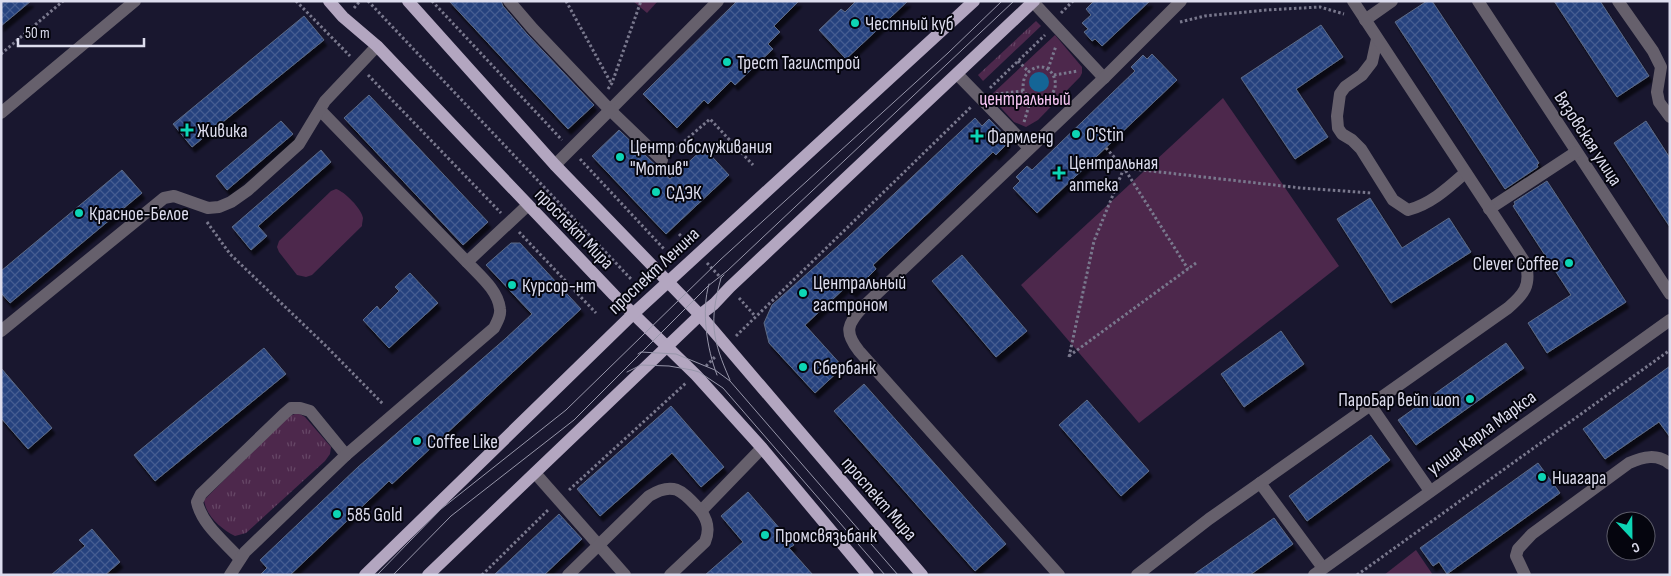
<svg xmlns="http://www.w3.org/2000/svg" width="1671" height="576" font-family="'Sofia Sans Condensed',sans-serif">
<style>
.grass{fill:url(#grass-tufts)}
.park{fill:#4d284c}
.water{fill:#146596}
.building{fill:url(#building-cross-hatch);stroke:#5d6b86;filter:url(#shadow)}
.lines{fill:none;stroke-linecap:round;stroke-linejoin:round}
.path{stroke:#79788d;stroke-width:3;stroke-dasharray:2.5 2.5;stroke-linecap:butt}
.minor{stroke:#66606c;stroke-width:12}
.major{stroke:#b3a6c0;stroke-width:12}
.tram{stroke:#9796aa;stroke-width:1}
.poi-dot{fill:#0dd5b5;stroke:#05050e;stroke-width:2}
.labels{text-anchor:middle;stroke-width:4;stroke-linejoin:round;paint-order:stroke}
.poi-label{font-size:19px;fill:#dde;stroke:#05050e;text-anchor:start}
.park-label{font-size:19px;fill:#f7c5f3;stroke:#05050e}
.street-label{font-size:19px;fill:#dde;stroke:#05050e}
</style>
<defs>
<pattern id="grass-tufts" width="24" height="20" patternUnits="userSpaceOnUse" patternTransform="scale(1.25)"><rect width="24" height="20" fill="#4d284c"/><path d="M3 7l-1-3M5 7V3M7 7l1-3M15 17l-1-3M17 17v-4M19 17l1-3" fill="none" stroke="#664766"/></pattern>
<pattern id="building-cross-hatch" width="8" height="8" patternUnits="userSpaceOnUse" patternTransform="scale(1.25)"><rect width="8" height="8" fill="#26427e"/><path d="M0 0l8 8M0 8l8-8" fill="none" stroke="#455d91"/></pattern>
<filter id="shadow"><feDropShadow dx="3" dy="5.5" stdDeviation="1" flood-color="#0009"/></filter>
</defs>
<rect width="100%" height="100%" fill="#19172f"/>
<g class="grass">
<polygon points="1036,21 1041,26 983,81 978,75"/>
<path d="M298 413 305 417 331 447 330 454 325 461 246 533 235 536C221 529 206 516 204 500L289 416Z"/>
</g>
<g class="park">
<polygon points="633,1 658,1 647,13"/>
<polygon points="1055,35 1082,67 1082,73 1080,77 1038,120 1026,127 1014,122 990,96"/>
<polygon points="1223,98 1339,266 1139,423 1021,285"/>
<path d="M336 189C344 191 362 209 363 218 363 219 362 224 362 226L312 275 306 277 297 275 279 252 277 247 279 241 331 191Z"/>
<polygon points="1416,550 1433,575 1384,575"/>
</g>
<circle class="water" cx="1039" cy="82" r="10"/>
<g class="building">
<polygon points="1,1 31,1 1,26"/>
<polygon points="449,1 501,1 503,6 527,34 594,105 568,129"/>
<polygon points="737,1 799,1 774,26 780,32 768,44 773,49 735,85 731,81 708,104 704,100 677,128 643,94"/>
<polygon points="856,1 908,1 846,59 819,30 841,9 845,12"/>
<polygon points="1094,1 1150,1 1102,46 1095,39 1092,41 1084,32 1088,29 1082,23 1091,15 1086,9"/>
<polygon points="1427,1 1432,1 1539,163 1537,165 1538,167 1505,189 1395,22"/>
<polygon points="1554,1 1600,1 1649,76 1617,97"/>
<polygon points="304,16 324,40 192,147 173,124"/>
<polygon points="1321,25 1343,57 1296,89 1328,137 1295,159 1241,78"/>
<polygon points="1152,54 1177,80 1037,213 1013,188 1020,181 1016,177 1027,166 1032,170 1135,71 1131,67 1143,55 1147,59"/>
<polygon points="369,95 488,222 463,245 344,118"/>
<polygon points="975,118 982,126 989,119 1008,139 1004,143 1006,145 996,155 993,152 873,265 876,269 853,292 847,286 805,325 843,367 815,393 769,343 764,323 772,305 847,238"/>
<polygon points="281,121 293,134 227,190 216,176"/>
<polygon points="1646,121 1670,158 1670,227 1614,143"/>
<polygon points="619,130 670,179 704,148 729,175 666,234 592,156"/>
<polygon points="321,150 331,162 258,226 267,236 251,250 232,227"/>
<polygon points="122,170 142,193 10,303 1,293 1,271"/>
<polygon points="1547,181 1626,302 1547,353 1528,323 1571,295 1513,206 1515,204 1514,202"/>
<polygon points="1370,198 1402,248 1449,218 1471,252 1391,303 1337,219"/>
<polygon points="511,243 520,243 581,309 392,484 389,481 290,575 260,575 267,568 260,560 358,467 505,339 532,314 486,265"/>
<polygon points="962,255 1027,331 996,357 932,281"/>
<polygon points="410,273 438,303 389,348 363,320 377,306 380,310 399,291 395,287"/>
<polygon points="1281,331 1304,364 1244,407 1221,374"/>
<polygon points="1506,343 1524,368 1416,445 1398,420"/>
<polygon points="264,348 286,374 155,481 134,455"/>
<polygon points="1670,366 1670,437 1659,422 1605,459 1583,429"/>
<polygon points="1,368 52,428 28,449 1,418"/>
<polygon points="864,384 1006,544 975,571 834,411"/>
<polygon points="1087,400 1149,471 1121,496 1059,425"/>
<polygon points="671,406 724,467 701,487 672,453 600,516 577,489"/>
<polygon points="1371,435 1390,460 1307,521 1289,496"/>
<polygon points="1538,463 1560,493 1447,574 1439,562 1433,566 1420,548"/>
<polygon points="748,492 794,545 789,548 813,575 705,575 743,542 721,516"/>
<polygon points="559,514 582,539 544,575 494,575"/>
<polygon points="1274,518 1293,544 1250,575 1193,575"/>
<polygon points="92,529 120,562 105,575 51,575 85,546 79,540"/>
</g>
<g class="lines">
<g class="path">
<polyline points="296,1 350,56"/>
<polyline points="368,1 631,279"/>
<polyline points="432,1 562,140"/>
<polyline points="566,1 611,83"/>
<polyline points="354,8 360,1"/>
<polyline points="1061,13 1073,1"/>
<polyline points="1180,22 1205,16 1266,10 1320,7 1344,14"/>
<polyline points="1,54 63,1"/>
<polyline points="1018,61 1029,72"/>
<polyline points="1048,69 1056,46"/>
<polyline points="368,75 501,213"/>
<polyline points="1054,75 1078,71"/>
<polyline points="990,88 1045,35"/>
<polyline points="608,89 612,83 641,1"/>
<path d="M1023 91C1023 83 1023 75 1031 70 1055 54 1071 104 1031 99"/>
<polyline points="996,94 1023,91 1031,99 1024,122"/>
<polyline points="1106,148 1124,168 1188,269"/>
<polyline points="673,151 710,119 753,165"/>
<polyline points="580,159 664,249"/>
<polyline points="1124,168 1301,188 1372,193"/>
<polyline points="207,222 230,254 326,346 383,404"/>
<polyline points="519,232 596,313"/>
<polyline points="679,234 689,244"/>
<polyline points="707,263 721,278"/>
<polyline points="739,298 755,316"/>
<polyline points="736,336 972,106"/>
<polyline points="1069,356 1196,263"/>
<polyline points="1069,357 1094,241 1124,168"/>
<polyline points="706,366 716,356"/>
<polyline points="569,490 686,383"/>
<polyline points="482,575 548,510"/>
<polyline points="1357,575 1670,350"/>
</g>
<g class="minor">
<polyline points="509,1 533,29 610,110 718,1"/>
<polyline points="1478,1 1670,294"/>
<polyline points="1618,1 1653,51 1661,67 1657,92 1659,102 1670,117"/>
<polyline points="1033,2 1104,78"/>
<polyline points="1365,20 1392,1"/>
<path d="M1377 39 1372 62 1362 75 1345 87 1340 94 1337 116 1338 128 1342 134 1352 140 1361 149 1393 200 1408 210C1431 204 1448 188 1465 173"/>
<polyline points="957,74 1029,148"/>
<polyline points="320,110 467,262"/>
<polyline points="1,113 135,1"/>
<polyline points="555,165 610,110 662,160"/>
<polyline points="1489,209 1576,152"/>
<polyline points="1,331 164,198 174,196 208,208 219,207 231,202 248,190 299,144 325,101 377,46"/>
<polyline points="1371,406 1430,491"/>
<polyline points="535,473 625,575"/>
<polyline points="1260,483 1323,568"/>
<path d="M240 559C225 542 202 525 197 502L201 494 284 414 291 408H300L310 411 346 455"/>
<path d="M230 575 245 552 346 455 494 328C497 322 501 316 500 309 498 290 479 275 467 262L528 205"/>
<path d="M568 575 649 496C675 480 683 492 701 511L762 448"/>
<path d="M670 575 705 542C710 530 708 521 701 511"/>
<path d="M1059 575 859 351C844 332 847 324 863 307L1104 78 1181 1"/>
<path d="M1137 575 1209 519 1508 308C1524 294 1531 286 1526 264L1353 1"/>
<polyline points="1314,575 1670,320"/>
<path d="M1525 575 1516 556 1518 549 1532 534 1629 463C1643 457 1657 453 1670 464"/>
</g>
<g class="major">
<polyline points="329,1 343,17 377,46 614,295 696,375 762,448 868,575"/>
<polyline points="408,1 555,165 700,315 922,575"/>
<polyline points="365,575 633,314 974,1"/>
<polyline points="428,575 700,315 714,304 730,287 1034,1"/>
</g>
<g class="tram">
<path d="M724 275 721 278C709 322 712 339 730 380"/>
<path d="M709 284C701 311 707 349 717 375"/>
<polyline points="638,354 641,352 676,354 715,370 730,381 898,575"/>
<polyline points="627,372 641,365 669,366 692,370 699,372 723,388 885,575"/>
<polyline points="377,575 441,509 566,410 720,260 948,53 1002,1"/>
<polyline points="393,575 451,516 574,420 708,286 727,271 1014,1"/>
</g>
</g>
<g class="poi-dot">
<circle cx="855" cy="23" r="5"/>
<circle cx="727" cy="62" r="5"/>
<path d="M184.5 122.5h5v5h5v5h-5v5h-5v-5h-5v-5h5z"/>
<circle cx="1076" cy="134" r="5"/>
<path d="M974.5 128.5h5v5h5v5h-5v5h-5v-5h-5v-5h5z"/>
<circle cx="620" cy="157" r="5"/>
<path d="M1056.5 165.5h5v5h5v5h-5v5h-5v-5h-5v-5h5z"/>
<circle cx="656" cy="192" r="5"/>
<circle cx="79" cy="213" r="5"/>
<circle cx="1569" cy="263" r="5"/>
<circle cx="512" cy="285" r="5"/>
<circle cx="803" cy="293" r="5"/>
<circle cx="803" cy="367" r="5"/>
<circle cx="1470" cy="399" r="5"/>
<circle cx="417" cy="441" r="5"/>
<circle cx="1542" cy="477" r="5"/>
<circle cx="337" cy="514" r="5"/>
<circle cx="765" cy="535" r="5"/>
</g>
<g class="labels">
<g class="poi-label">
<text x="865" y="30">Честный куб</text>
<text x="737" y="69">Трест Тагилстрой</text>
<text x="197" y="137">Живика</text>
<text x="1086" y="141">O'Stin</text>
<text x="987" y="143">Фармленд</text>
<text x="630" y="153">Центр обслуживания<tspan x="630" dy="22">"Мотив"</tspan></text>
<text x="1069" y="169">Центральная<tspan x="1069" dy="22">аптека</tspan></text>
<text x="666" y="199">СДЭК</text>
<text x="89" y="220">Красное-Белое</text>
<text x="1559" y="270" text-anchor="end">Clever Coffee</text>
<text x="813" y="289">Центральный<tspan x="813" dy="22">гастроном</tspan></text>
<text x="522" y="292">Курсор-нт</text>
<text x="813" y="374">Сбербанк</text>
<text x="1460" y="406" text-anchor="end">ПароБар вейп шоп</text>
<text x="427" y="448">Coffee Like</text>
<text x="1552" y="484">Ниагара</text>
<text x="347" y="521">585 Gold</text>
<text x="775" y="542">Промсвязьбанк</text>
</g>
<g class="park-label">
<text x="1025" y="105">центральный</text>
</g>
<g class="street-label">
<text transform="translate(1589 138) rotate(57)" y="7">Вязовская улица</text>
<text transform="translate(575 228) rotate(46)" y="7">проспект Мира</text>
<text transform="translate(653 270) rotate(-43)" y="7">проспект Ленина</text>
<text transform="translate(1481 432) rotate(-36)" y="7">улица Карла Маркса</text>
<text transform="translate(880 498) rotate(49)" y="7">проспект Мира</text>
</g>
</g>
<rect width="1671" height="576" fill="none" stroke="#ddddee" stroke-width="5"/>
<g transform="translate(1631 536) rotate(158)"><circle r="24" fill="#05050e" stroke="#5b5b68"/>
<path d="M0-4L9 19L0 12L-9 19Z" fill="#0dd5b5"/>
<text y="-8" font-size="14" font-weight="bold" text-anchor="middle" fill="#ddddee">С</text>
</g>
<path d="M18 38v8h126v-8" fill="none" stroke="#ddddee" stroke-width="2.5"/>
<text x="25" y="38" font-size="15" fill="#ddddee" stroke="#05050e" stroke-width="4" paint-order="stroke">50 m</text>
</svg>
